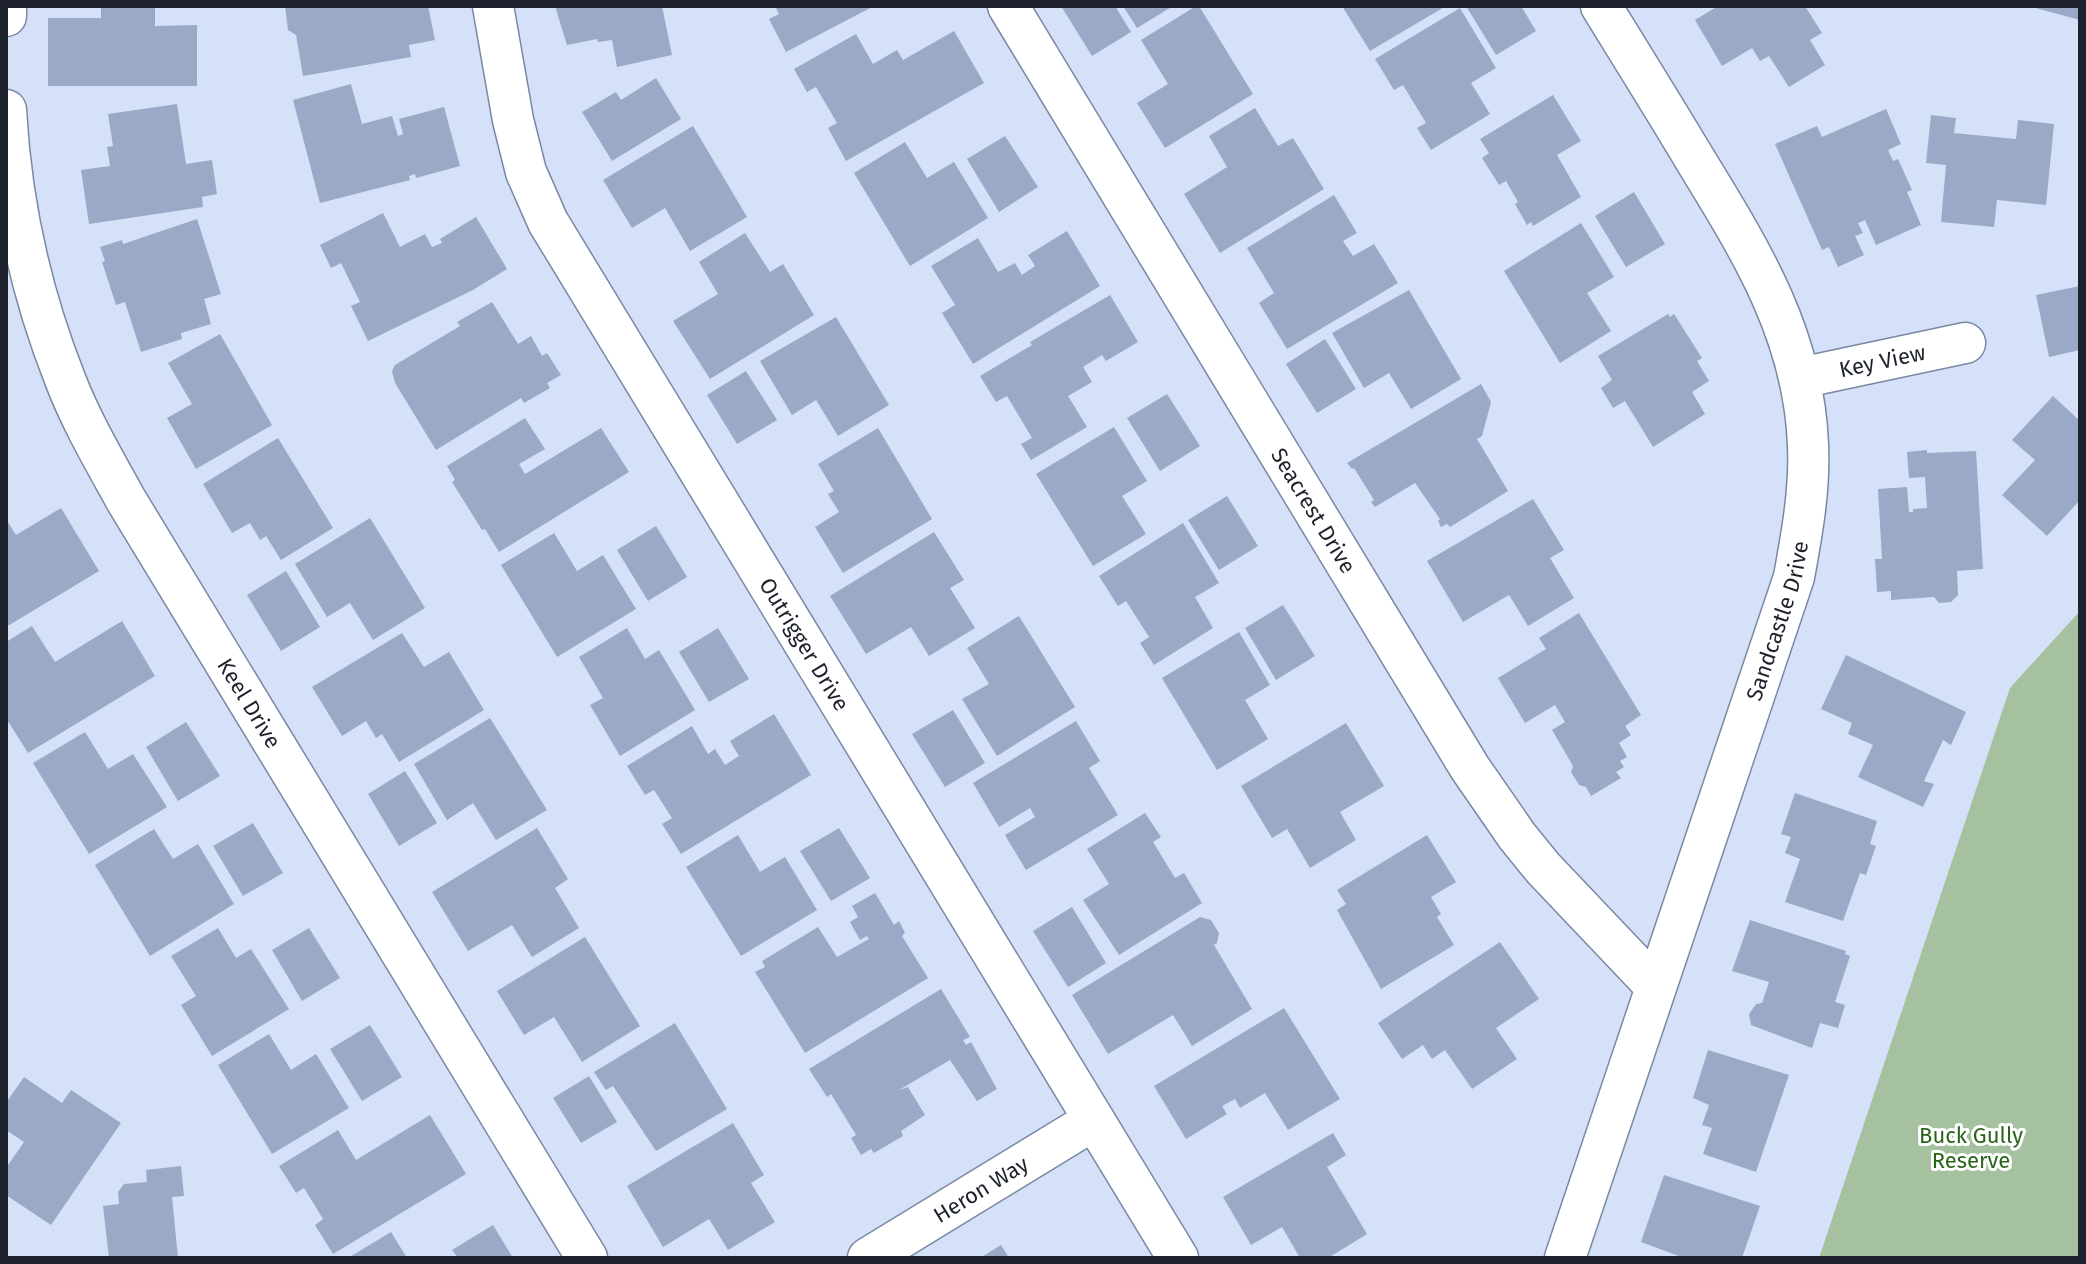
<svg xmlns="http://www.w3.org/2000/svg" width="2086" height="1264" font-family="'Fira Sans',sans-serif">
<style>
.green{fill:#a5c19f}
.building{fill:#9aa9c6}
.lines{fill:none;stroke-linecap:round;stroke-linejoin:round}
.minor-casing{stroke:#7a88a4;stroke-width:43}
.minor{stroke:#fff;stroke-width:40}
.labels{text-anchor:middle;stroke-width:6;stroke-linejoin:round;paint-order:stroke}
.street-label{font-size:22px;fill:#1d222d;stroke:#fff}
.park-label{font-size:22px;fill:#29641b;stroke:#fff}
</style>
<rect width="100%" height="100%" fill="#d5e1f9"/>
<polygon class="green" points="2080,611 2080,1258 1819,1258 2010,688"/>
<g class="building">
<polygon points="101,6 155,6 155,26 197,25 197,86 48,86 48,18 101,18"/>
<polygon points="285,6 428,6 435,40 409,45 411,57 303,76 296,35 288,30"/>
<polygon points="555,6 662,6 672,55 617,67 612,40 598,42 597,39 567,45"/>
<polygon points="775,6 874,6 786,52 769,19 779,14"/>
<polygon points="1061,6 1115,6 1131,32 1092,56"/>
<polygon points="1123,6 1173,6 1137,28"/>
<polygon points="1196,6 1199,6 1253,94 1165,148 1137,103 1168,84 1141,40"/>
<polygon points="1342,6 1446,6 1370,51"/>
<polygon points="1466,6 1521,6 1536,31 1496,55"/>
<polygon points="1718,6 1805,6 1822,33 1810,40 1825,65 1789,87 1769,56 1760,61 1752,48 1722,66 1695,20"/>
<polygon points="2032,6 2080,6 2080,20 2032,7"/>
<polygon points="1460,8 1496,68 1471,83 1490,114 1431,150 1417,128 1426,123 1403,85 1394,90 1375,59"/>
<polygon points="954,31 984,83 846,161 828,128 837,123 816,87 807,92 794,69 856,34 873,64 897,50 903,60"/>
<polygon points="656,78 681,119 612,161 582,112 616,92 621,100"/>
<polygon points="351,84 362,124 392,116 398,136 403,134 399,119 444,107 460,166 416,178 415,174 409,176 410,180 320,203 293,100"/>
<polygon points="1553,95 1581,141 1557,155 1581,197 1533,226 1531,222 1527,225 1515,204 1518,202 1506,181 1499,185 1482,158 1489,153 1480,139"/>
<polygon points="177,104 186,164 212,160 217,194 202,197 203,207 89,224 81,170 110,166 107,147 113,146 108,114"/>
<polygon points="1255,108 1278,146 1293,138 1324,189 1220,253 1184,194 1227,167 1209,136"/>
<polygon points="1886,109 1901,144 1888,150 1893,161 1898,159 1912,190 1907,192 1921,225 1876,245 1865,220 1858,223 1863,233 1855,236 1864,255 1838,267 1829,247 1822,250 1775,144 1817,126 1822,137"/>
<polygon points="1931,115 1956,118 1954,133 2016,139 2018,120 2054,124 2046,205 1997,200 1994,227 1941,222 1946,165 1926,163"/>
<polygon points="693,126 747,217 690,251 665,208 632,228 603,180"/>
<polygon points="1005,136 1038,187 999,212 967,159"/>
<polygon points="905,142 927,178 954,162 988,218 910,266 854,173"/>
<polygon points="1634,192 1665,244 1626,267 1595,216"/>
<polygon points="1334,195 1357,233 1343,241 1353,256 1374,244 1398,283 1287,349 1259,303 1274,293 1247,248"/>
<polygon points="383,213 400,247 425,234 432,247 442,243 440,239 476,217 507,269 473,290 368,341 351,306 360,302 341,263 331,268 320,245"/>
<polygon points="197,219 221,294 204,299 211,324 181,333 182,339 141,352 125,302 116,305 102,262 105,261 100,247 122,240 123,244"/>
<polygon points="1581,223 1614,277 1587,293 1611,331 1560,363 1504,271"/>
<polygon points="1067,231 1100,286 973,364 942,313 955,305 931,266 978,238 998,272 1015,263 1022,275 1035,266 1028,255"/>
<polygon points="745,233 770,272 783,264 814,315 710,379 673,321 718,294 699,262"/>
<polygon points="2080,286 2080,350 2049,357 2036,295"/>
<polygon points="1409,290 1461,379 1411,409 1389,373 1364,388 1332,333"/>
<polygon points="1110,295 1138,342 1106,361 1102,355 1083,367 1092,382 1068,396 1087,427 1031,460 1021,444 1032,438 1007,396 996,402 980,376 1032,345 1030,342"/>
<polygon points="492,302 518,344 531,336 542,356 547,353 561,375 547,383 550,388 524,403 521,398 436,450 395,383 392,371 395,365 460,326 457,322"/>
<polygon points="1668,314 1670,317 1674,314 1702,358 1697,361 1709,381 1692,392 1705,414 1653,447 1625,401 1613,408 1601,388 1612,380 1598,356"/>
<polygon points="836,317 889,405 838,436 816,400 792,415 760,361"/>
<polygon points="220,334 272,425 196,469 167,418 192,404 168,363"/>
<polygon points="1325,339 1356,389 1317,413 1286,364"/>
<polygon points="746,371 777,420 737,444 707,395"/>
<polygon points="1481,384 1491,402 1482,436 1477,439 1508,491 1450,527 1447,524 1441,527 1438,521 1440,519 1415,483 1375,507 1371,502 1374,500 1354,468 1352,469 1347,463"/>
<polygon points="1167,394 1200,446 1160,471 1127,418"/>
<polygon points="2053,396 2080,421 2080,500 2047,536 2002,495 2035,460 2012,440"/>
<polygon points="525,418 545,449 519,464 525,474 601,428 629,472 499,552 485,529 482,530 452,482 455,480 447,466"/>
<polygon points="1114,427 1147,481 1122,496 1146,534 1093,566 1036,474"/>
<polygon points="878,428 932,519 843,573 815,527 839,512 828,494 834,491 818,464"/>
<polygon points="278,438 333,528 281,560 266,536 260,540 250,523 232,533 203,484"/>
<polygon points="1927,450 1927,453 1976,451 1983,569 1957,571 1958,595 1951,602 1939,603 1934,597 1891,600 1891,591 1877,592 1875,559 1882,559 1878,489 1907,487 1909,512 1913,512 1913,509 1927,508 1925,477 1909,478 1907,452"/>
<polygon points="1227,496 1258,546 1219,570 1188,520"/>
<polygon points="1533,499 1564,550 1550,558 1574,598 1528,626 1509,595 1463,622 1427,561"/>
<polygon points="61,508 99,571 6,627 6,519 16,535"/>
<polygon points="370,518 425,608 373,640 350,603 327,617 295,564"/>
<polygon points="1183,523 1219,583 1195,597 1213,628 1154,665 1140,643 1149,637 1126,601 1118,606 1099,576"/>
<polygon points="656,526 687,577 648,601 617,550"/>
<polygon points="934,532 964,580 950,588 975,628 929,656 911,627 866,654 830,596"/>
<polygon points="554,533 577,571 603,555 636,609 557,657 501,565"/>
<polygon points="286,571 320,627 281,651 247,595"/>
<polygon points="1283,605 1315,656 1276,680 1245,628"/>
<polygon points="1579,613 1641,715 1625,726 1631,735 1619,743 1627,757 1620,761 1624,767 1616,772 1621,778 1591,796 1586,787 1579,785 1571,772 1573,766 1552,730 1565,722 1555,705 1525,723 1498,678 1546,649 1539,638"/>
<polygon points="1019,616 1075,707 997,756 962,699 989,684 967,648"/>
<polygon points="122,621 155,676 28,753 6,718 6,642 32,626 55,662"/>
<polygon points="627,628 645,659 659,650 695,710 620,756 590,705 603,698 579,657"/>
<polygon points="718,628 749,679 709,702 679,652"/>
<polygon points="1239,632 1270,685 1245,700 1268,739 1217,770 1162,678"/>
<polygon points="402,633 424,667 449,652 484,710 399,762 382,734 376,738 366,721 342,736 312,687"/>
<polygon points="1846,655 1966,712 1951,745 1943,740 1924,781 1934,784 1923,807 1858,777 1873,745 1848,734 1852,723 1821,709"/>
<polygon points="953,710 985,763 945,787 912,734"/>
<polygon points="774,714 811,775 681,854 662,824 672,818 654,790 645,795 627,766 692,726 708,754 715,749 725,765 739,756 730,741"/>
<polygon points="490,718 547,810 496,840 473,803 447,820 414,764"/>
<polygon points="1076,721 1100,761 1089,768 1118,815 1026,870 1005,835 1035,817 1030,808 999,827 973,783"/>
<polygon points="186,722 220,776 178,801 146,747"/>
<polygon points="1346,723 1384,786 1340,812 1356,840 1310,868 1287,829 1272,838 1241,786"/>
<polygon points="85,732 108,769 133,754 167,807 89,854 33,763"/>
<polygon points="405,771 437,823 399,846 368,794"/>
<polygon points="1795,793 1877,821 1870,844 1876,846 1866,875 1860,873 1843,921 1785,902 1800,859 1785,853 1791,837 1781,834"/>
<polygon points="1145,813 1161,837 1153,842 1175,878 1184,873 1202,903 1119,955 1083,900 1109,884 1087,849"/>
<polygon points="253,823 283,873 243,896 213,846"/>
<polygon points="537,828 568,879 555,888 579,928 532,957 512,925 468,951 432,892"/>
<polygon points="839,828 870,878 831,901 800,851"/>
<polygon points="154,829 173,859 198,844 234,904 150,956 95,865"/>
<polygon points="738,835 760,872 785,857 817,910 741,956 686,867"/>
<polygon points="1427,835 1456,882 1431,897 1441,914 1437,917 1454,945 1381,989 1337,910 1346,904 1337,890"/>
<polygon points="875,893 894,925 899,921 905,933 902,936 928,978 805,1053 755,972 765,967 762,961 818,927 837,957 869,939 867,936 860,940 850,922 858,917 852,906"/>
<polygon points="1072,907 1106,963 1068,987 1033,931"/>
<polygon points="1200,917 1211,920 1219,933 1217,943 1214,945 1252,1009 1192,1046 1173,1015 1108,1054 1072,995"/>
<polygon points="1750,920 1846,951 1845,954 1850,956 1835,1002 1845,1005 1838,1028 1820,1023 1812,1048 1751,1025 1749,1014 1756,1004 1762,1003 1769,982 1732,971"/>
<polygon points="218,928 236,958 251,949 289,1009 212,1056 181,1005 196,996 171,956"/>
<polygon points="309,928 340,978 302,1001 272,950"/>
<polygon points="585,937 640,1026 582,1062 554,1017 524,1035 497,991"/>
<polygon points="1500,942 1539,999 1496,1028 1517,1059 1472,1089 1445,1050 1432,1059 1423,1045 1402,1059 1378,1023"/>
<polygon points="941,989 970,1037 963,1040 966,1045 971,1042 997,1089 977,1101 950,1060 899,1090 908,1087 925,1115 901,1131 903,1136 874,1153 871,1149 861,1155 851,1138 856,1135 831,1094 827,1097 809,1069"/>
<polygon points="1284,1008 1340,1099 1288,1130 1265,1093 1240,1108 1235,1099 1222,1106 1227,1114 1186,1139 1154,1086"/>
<polygon points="675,1023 727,1109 656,1151 613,1086 606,1090 594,1072"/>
<polygon points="370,1025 402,1077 362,1101 330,1049"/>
<polygon points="269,1034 291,1070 316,1054 349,1108 272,1154 218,1065"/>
<polygon points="1708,1050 1789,1075 1756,1172 1703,1154 1712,1128 1702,1125 1709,1105 1693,1098"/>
<polygon points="589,1076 617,1122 581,1143 553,1098"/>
<polygon points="24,1077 62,1103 71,1090 121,1123 51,1225 6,1195 6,1168 24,1142 6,1130 6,1103"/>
<polygon points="430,1115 466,1174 333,1254 315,1225 323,1219 304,1188 296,1193 279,1166 338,1130 356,1160"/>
<polygon points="733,1123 764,1175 751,1183 775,1222 728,1250 709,1219 663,1247 627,1186"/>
<polygon points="1333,1133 1346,1155 1327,1167 1367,1234 1328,1258 1300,1258 1282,1227 1251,1245 1223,1197"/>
<polygon points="181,1166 184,1196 172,1197 178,1258 109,1258 103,1206 119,1204 118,1192 124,1184 147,1182 146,1170"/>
<polygon points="1664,1175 1760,1206 1742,1258 1684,1258 1641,1242"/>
<polygon points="493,1225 513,1258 458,1258 452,1250"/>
<polygon points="391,1232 407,1258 348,1258"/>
<polygon points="1001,1245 1009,1258 980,1258"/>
</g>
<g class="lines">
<g class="minor-casing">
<g id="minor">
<path id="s1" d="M493 6 513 120 526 172 548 222 1178 1258"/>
<path id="s2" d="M1008 6 1470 768 1517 836 1543 868 1656 987"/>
<polyline points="6,16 6,6"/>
<path id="s3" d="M6 110C11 202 31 293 65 379 81 421 104 460 126 500L587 1258"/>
<path id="s4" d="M1800 378 1965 343"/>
<path id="s5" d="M868 1258 1094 1120"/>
<path id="s6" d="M1565 1258 1794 577C1802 533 1810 490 1808 445 1804 335 1751 251 1696 161 1665 109 1633 58 1601 6"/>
</g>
</g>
<use href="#minor" class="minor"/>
</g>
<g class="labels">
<g class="street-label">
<text dy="8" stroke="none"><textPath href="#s4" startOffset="84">Key View</textPath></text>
<text dy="8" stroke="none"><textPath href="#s2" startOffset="590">Seacrest Drive</textPath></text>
<text dy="8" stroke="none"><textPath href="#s6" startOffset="672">Sandcastle Drive</textPath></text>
<text dy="8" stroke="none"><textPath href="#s1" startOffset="718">Outrigger Drive</textPath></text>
<text dy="8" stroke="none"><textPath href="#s3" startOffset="650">Keel Drive</textPath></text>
<text dy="8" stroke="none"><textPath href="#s5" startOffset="132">Heron Way</textPath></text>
</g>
<g class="park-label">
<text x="1971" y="1143">Buck Gully<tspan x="1971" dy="25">Reserve</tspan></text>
</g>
</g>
<rect width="2086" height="1264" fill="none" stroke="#1d222d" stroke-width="16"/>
</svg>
